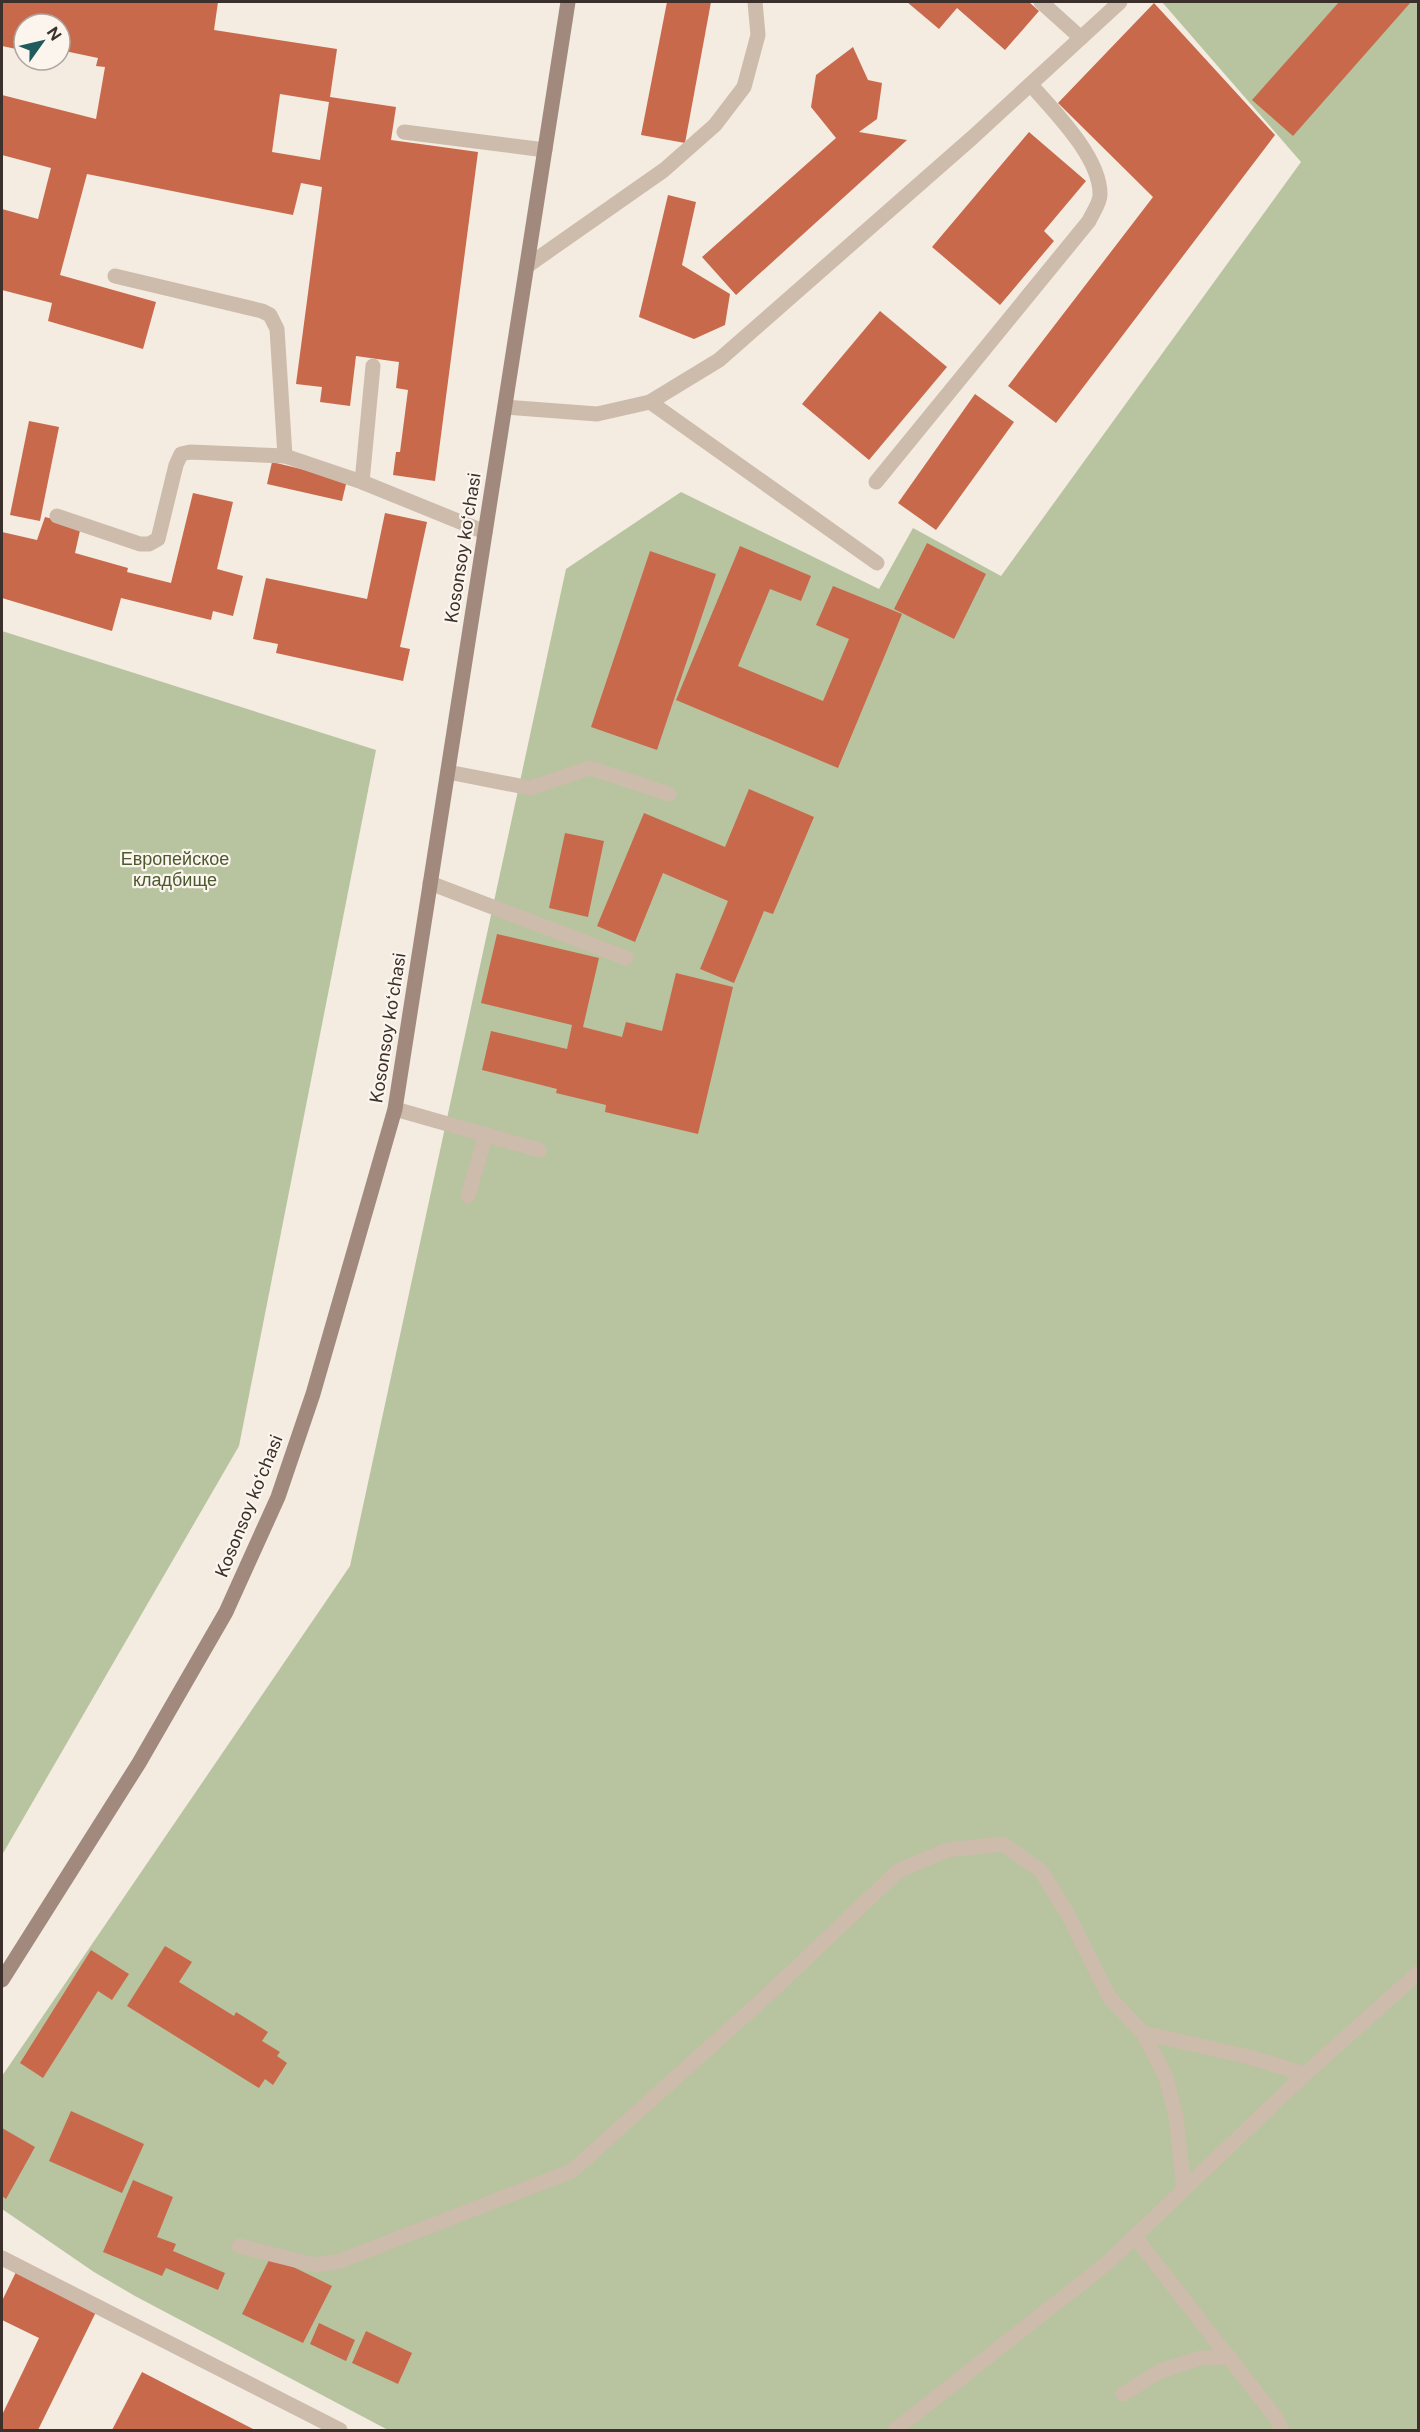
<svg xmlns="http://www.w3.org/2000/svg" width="1420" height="2432" font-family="'Public Sans',sans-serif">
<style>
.green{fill:#b8c4a0}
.building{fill:#c8694b;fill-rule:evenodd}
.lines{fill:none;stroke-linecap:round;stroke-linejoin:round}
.lane{stroke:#cdbbac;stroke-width:15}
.secondary{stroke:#a18a7d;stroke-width:15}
.labels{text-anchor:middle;stroke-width:4.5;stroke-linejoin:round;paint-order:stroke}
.street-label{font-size:18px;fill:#3b302b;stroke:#fbf5ee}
.park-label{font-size:18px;fill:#4a5a2e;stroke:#fbf5ee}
</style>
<rect width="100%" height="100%" fill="#f4ebe1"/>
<g class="green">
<polygon points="1162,2 1418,2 1418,2430 388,2430 135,2296 94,2272 2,2209 2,2076 350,1566 566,569 681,492 879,589 913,528 1001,576 1301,162"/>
<polygon points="2,631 376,750 239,1446 2,1855"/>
</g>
<g class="building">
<path d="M2 2H218L214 30 337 49 330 97 396 107 391 140 478 152 435 481 393 475 396 452H400L408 390 396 388 399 362 356 356 350 406 320 402 322 387 296 384 322 187 301 183 293 215 87 174 60 275 156 302 143 349 48 321 52 303 2 290V209L38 219 51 168 2 155V95L96 119 105 67 96 66 98 58 60 50V24H24V42H22L21 50 2 46ZM280 94 329 102 320 160 272 152Z"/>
<polygon points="667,2 711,2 685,143 641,135"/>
<polygon points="907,2 1029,2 1039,11 1005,50 957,8 939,29"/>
<polygon points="1339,2 1411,2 1293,136 1252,100"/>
<polygon points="1154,3 1275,135 1056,423 1008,386 1153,197 1058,103"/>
<polygon points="853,47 868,80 882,83 877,119 859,132 907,140 736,295 702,257 836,138 811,107 816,75"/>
<polygon points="1029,132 1086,181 1044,231 1054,241 1000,305 932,247"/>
<polygon points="668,195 696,202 682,265 730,294 725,325 694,339 639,317"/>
<polygon points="880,311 947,367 869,460 802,404"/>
<polygon points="975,394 1014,422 936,530 898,503"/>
<polygon points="29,421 59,427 40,521 10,515"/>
<polygon points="272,462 347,480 342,501 267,484"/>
<polygon points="193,493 233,502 217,569 243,576 233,616 213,611 211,620 121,598 112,631 2,598 2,532 37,540 45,517 81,526 75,553 128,568 127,572 171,583"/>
<polygon points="385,513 427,522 400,647 410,649 403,681 276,653 278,644 253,639 266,578 367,599"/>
<polygon points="927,543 986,574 954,639 894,609"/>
<polygon points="740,546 811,576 801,601 770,589 738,666 823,701 849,639 816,625 833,586 902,614 838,768 676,700"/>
<polygon points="650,551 716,574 657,750 591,727"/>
<polygon points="749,789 814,817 773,914 764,911 734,983 700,969 728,901 663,873 635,942 597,926 644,813 725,847"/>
<polygon points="565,833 604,841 588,917 549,908"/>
<polygon points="497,934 599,958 583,1027 622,1037 626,1022 662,1031 676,973 733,987 698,1134 605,1112 606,1105 556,1093 557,1089 482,1070 491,1031 567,1049 572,1025 481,1003"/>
<polygon points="165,1946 192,1962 179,1982 234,2016 236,2012 268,2032 262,2041 280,2052 277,2056 287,2063 273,2085 265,2079 259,2088 127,2006"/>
<polygon points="91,1950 129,1974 112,2000 98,1991 43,2078 20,2063"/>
<polygon points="71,2111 144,2144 122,2193 49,2161"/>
<polygon points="2,2128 35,2147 6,2199 2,2196"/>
<polygon points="133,2180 173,2197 157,2237 176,2244 173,2251 225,2273 218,2290 166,2268 162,2276 103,2252"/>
<polygon points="271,2256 332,2286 303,2343 242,2314"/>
<polygon points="16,2272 96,2312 38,2430 2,2430 2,2415 39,2338 2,2320 2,2301"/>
<polygon points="319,2323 355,2340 346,2361 310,2344"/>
<polygon points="366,2331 412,2353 398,2384 352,2363"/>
<polygon points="142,2372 255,2430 112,2430"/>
</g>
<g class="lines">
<g class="lane">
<polyline points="1041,2 1081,38"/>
<polyline points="404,132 545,150"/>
<polyline points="527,266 664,170 715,125 744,87 758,35 755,2"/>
<polyline points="115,276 262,311 270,315 277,329 285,456 362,482 485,532"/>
<polyline points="650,402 877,563"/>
<polyline points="505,407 597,414 650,402 719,360 973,137 1120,2"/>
<polyline points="362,482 373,366"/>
<path d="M876 482 1089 221C1092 214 1100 203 1100 195 1101 158 1054 111 1031 85"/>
<polyline points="57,516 140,544 149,544 158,539 176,465 181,454 190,452 285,456"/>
<polyline points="448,772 530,788 590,768 669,794"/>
<polyline points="430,883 626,958"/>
<polyline points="395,1109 539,1150"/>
<polyline points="468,1196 486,1134"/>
<polyline points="1143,2033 1249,2057 1305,2074"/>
<polyline points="1135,2237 1276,2418 1282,2430"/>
<polyline points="239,2246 315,2265 340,2261 572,2171 773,1990 898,1871 947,1850 1003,1844 1041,1871 1067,1913 1109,1997 1143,2033 1166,2077 1176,2116 1184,2190"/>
<polyline points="2,2258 340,2430"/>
<polyline points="1123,2394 1160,2371 1201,2358 1230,2357"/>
<polyline points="895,2430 1107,2263 1305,2074 1418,1973"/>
</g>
<polyline class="secondary" points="2,1980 139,1763 226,1612 278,1497 313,1394 395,1109 568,2"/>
</g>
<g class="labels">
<g class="street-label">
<text transform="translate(463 548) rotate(-81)" y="6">Kosonsoy koʻchasi</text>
<text transform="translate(388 1028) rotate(-81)" y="6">Kosonsoy koʻchasi</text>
<text transform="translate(249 1506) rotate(-68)" y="6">Kosonsoy koʻchasi</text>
</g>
<g class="park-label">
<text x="175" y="865">Европейское<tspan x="175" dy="21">кладбище</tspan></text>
</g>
</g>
<rect width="1420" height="2432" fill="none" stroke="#3b302b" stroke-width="6"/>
<g transform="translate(42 42) rotate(56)"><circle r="28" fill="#fbf5ee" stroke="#aea6a0" stroke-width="1.5"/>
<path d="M0-4.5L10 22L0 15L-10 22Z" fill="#1f5a5e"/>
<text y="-9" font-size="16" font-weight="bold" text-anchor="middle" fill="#3b302b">N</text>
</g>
</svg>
